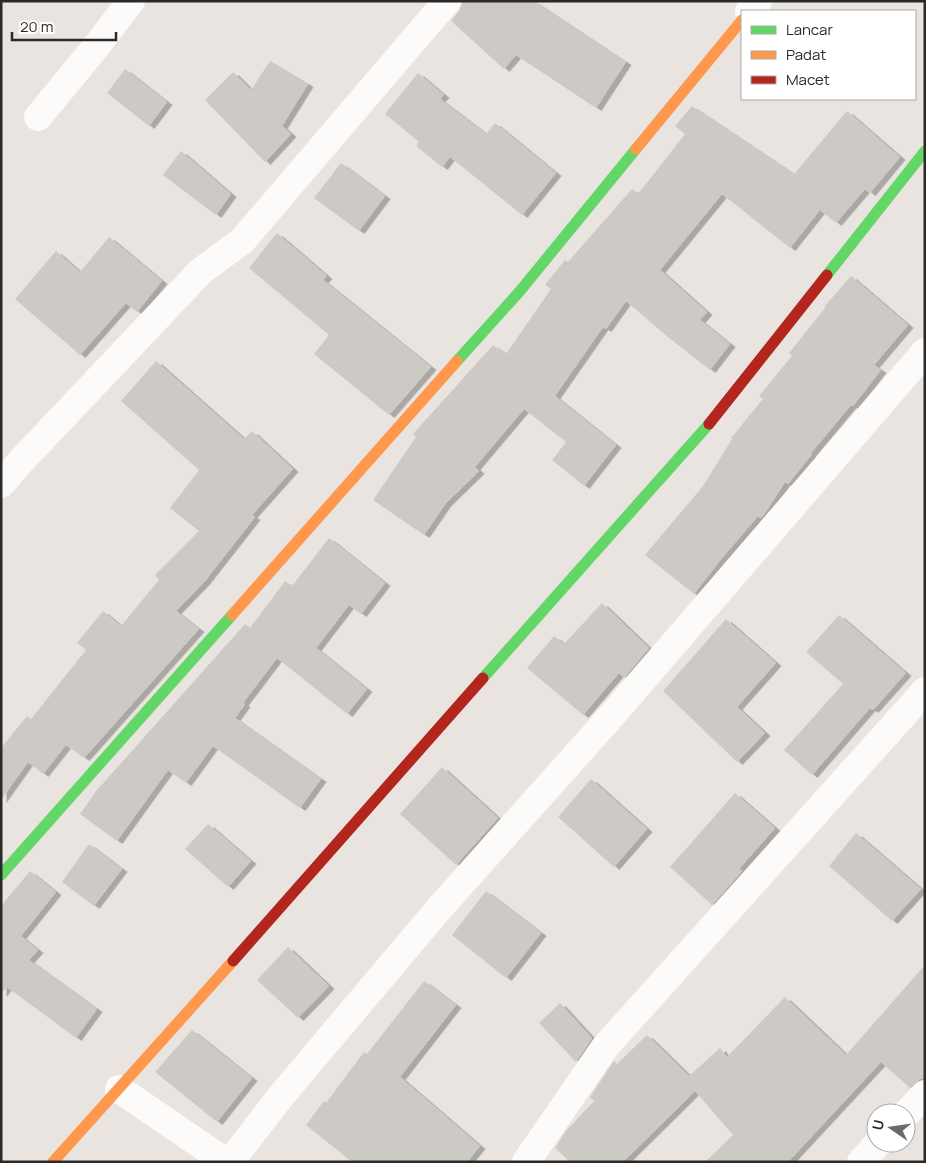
<svg xmlns="http://www.w3.org/2000/svg" width="926" height="1163" font-family="Manrope,sans-serif">
<style>
.building{fill:#cdcac6;filter:url(#shadow)}
.lines{fill:none;stroke-linecap:round;stroke-linejoin:round}
.street{stroke:#fcfbfa;stroke-width:28}
.fast{stroke:#63d668;stroke-width:11}
.slow{stroke:#ff974d;stroke-width:11}
.jam{stroke:#b3261e;stroke-width:11}
</style>
<defs>
<filter id="shadow"><feDropShadow dx="5.5" dy="3" stdDeviation="0" flood-color="#0004"/></filter>
</defs>
<rect width="100%" height="100%" fill="#e9e4df"/>
<g class="building">
<polygon points="462,1 534,1 626,62 596,108 516,55 504,69 451,21 459,11 462,4"/>
<polygon points="270,61 308,84 282,126 291,134 265,162 205,100 233,72 251,90"/>
<polygon points="125,69 167,102 149,126 107,93"/>
<polygon points="418,73 444,95 440,99 486,134 495,123 556,173 522,215 450,157 442,167 416,146 419,142 385,114"/>
<polygon points="692,106 794,174 847,111 900,157 870,193 865,189 836,223 820,210 790,248 722,194 660,270 707,312 700,320 730,344 710,370 668,337 626,301 606,329 603,327 555,396 616,445 584,486 552,460 566,442 524,409 475,467 479,471 446,503 424,535 373,500 416,437 413,434 493,345 506,354 551,289 545,285 565,260 568,262 632,189 638,194 685,134 675,126"/>
<polygon points="181,151 231,194 216,215 163,175"/>
<polygon points="341,163 385,196 359,231 314,198"/>
<polygon points="277,233 327,276 323,280 431,367 389,415 314,354 329,335 249,268"/>
<polygon points="109,237 162,281 137,312 126,303 80,355 15,299 56,251 80,272"/>
<polygon points="851,276 908,325 874,365 881,370 853,406 851,405 811,453 812,454 788,484 785,482 763,516 761,518 758,516 722,558 694,594 645,555 703,486 732,439 731,438 763,399 759,396 792,356 789,353 825,308 824,307"/>
<polygon points="156,361 244,439 252,431 293,469 252,515 255,517 205,581 176,611 199,629 84,758 66,745 43,774 28,762 1,800 1,748 27,716 31,719 86,650 77,643 103,611 121,626 159,580 155,575 199,531 170,508 199,470 121,401"/>
<polygon points="329,538 385,583 361,614 349,605 316,648 367,689 347,714 277,658 243,703 245,704 235,718 321,779 300,808 213,746 186,783 168,770 117,841 80,814 97,790 245,624 250,628 285,581 292,586"/>
<polygon points="602,603 649,648 624,678 619,673 583,715 527,668 554,636 564,644"/>
<polygon points="839,615 906,673 873,710 870,708 812,775 784,750 843,684 806,652"/>
<polygon points="726,619 776,663 737,707 765,733 737,762 663,691"/>
<polygon points="442,767 498,818 456,865 400,814"/>
<polygon points="591,779 647,829 614,867 558,817"/>
<polygon points="735,793 775,828 739,869 742,871 712,905 670,867"/>
<polygon points="208,824 251,861 228,887 185,849"/>
<polygon points="856,833 921,889 892,921 829,866"/>
<polygon points="89,844 122,869 94,906 62,882"/>
<polygon points="30,871 56,892 21,936 38,950 29,960 97,1009 76,1038 7,987 1,994 1,906"/>
<polygon points="486,891 541,933 506,978 452,935"/>
<polygon points="288,947 329,986 298,1018 257,980"/>
<polygon points="925,965 925,1079 920,1079 910,1088 881,1062 788,1162 705,1162 733,1135 695,1091 623,1162 570,1162 555,1148 566,1131 594,1101 590,1097 614,1061 617,1064 647,1035 689,1076 720,1048 727,1057 785,997 846,1055"/>
<polygon points="424,981 456,1005 400,1077 480,1146 467,1162 352,1162 306,1125 324,1101 326,1103 364,1052 367,1054"/>
<polygon points="560,1003 592,1038 576,1062 539,1023"/>
<polygon points="192,1030 252,1078 217,1122 155,1072"/>
</g>
<g class="lines">
<g class="street">
<polyline points="749,11 758,1"/>
<polyline points="38,117 95,48 131,1"/>
<polyline points="1,484 23,459 201,271 242,241 447,1"/>
<polyline points="119,1089 226,1162"/>
<polyline points="906,1114 925,1094"/>
<polyline points="230,1162 281,1096 437,911 614,713 925,352"/>
<polyline points="526,1162 605,1047 925,691"/>
<polyline points="861,1162 878,1143"/>
</g>
<g class="fast">
<polyline points="827,275 925,151"/>
<polyline points="457,361 520,291 636,149"/>
<polyline points="483,678 709,424"/>
<polyline points="1,875 232,615"/>
</g>
<g class="slow">
<polyline points="636,149 742,20"/>
<polyline points="232,615 457,361"/>
<polyline points="53,1162 233,961"/>
</g>
<g class="jam">
<polyline points="709,424 827,275"/>
<polyline points="233,961 483,678"/>
</g>
</g>
<rect width="926" height="1163" fill="none" stroke="#2a2a2a" stroke-width="5"/>
<rect x="741" y="10" width="175" height="90" fill="#ffffff" stroke="#aaaaaa"/>
<rect x="751" y="26" width="25" height="8" fill="#63d668" stroke="#aaaaaa"/>
<text x="786" y="35" font-size="15" fill="#2a2a2a">Lancar</text>
<rect x="751" y="51" width="25" height="8" fill="#ff974d" stroke="#aaaaaa"/>
<text x="786" y="60" font-size="15" fill="#2a2a2a">Padat</text>
<rect x="751" y="76" width="25" height="8" fill="#b3261e" stroke="#aaaaaa"/>
<text x="786" y="85" font-size="15" fill="#2a2a2a">Macet</text>
<g transform="translate(891 1128) rotate(283)"><circle r="24" fill="#ffffff" stroke="#aaaaaa"/>
<path d="M0-4L9 19L0 12L-9 19Z" fill="#6d6b69"/>
<text y="-8" font-size="14" font-weight="bold" text-anchor="middle" fill="#2a2a2a">U</text>
</g>
<path d="M12 32v8h104v-8" fill="none" stroke="#2a2a2a" stroke-width="2.5"/>
<text x="20" y="32" font-size="15" fill="#2a2a2a" stroke="#ffffff" stroke-width="4" paint-order="stroke">20 m</text>
</svg>
